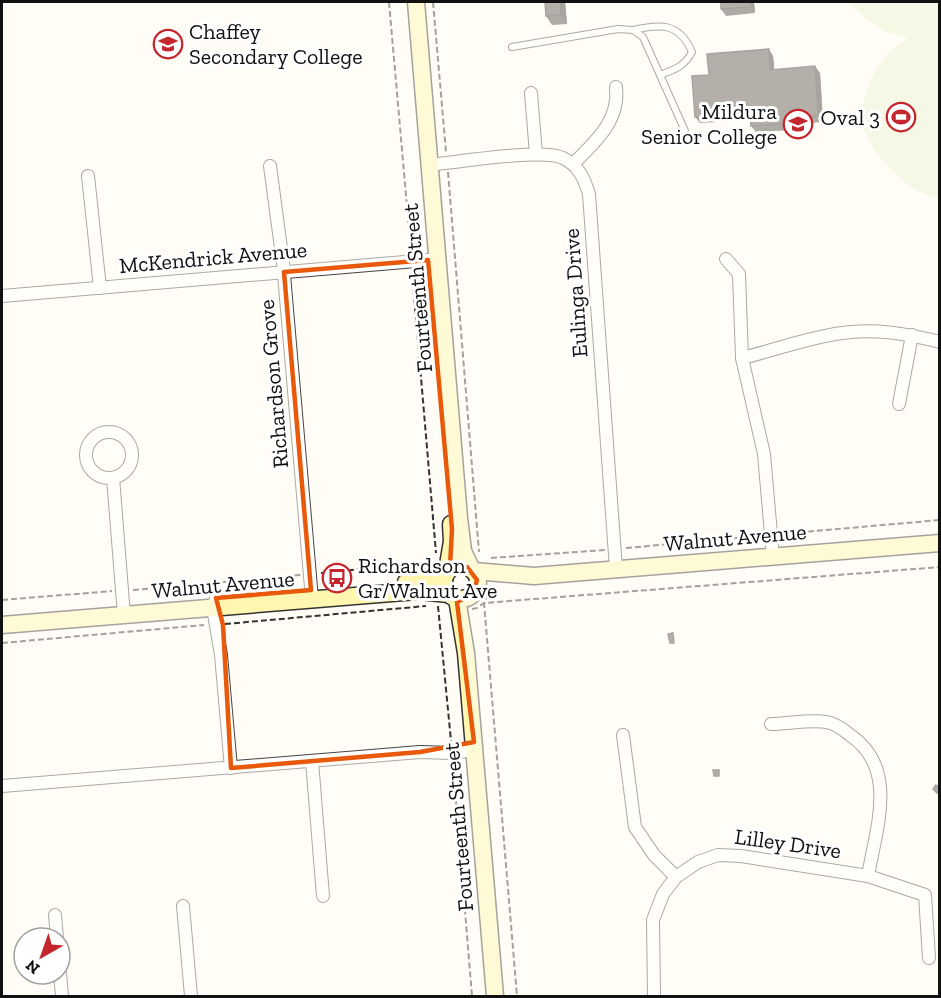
<svg xmlns="http://www.w3.org/2000/svg" width="941" height="998" font-family="'Zilla Slab',serif">
<style>
.pitch{fill:#e6f2cf}
.lines{fill:none;stroke-linecap:round;stroke-linejoin:round}
.lane-casing{stroke:#444;stroke-width:8}
.street-casing{stroke:#444;stroke-width:14}
.secondary-casing{stroke:#333;stroke-width:19}
.path{stroke:#333;stroke-width:2;stroke-dasharray:6 3;stroke-linecap:butt}
.lane{stroke:#fff;stroke-width:6}
.street{stroke:#fff;stroke-width:12}
.secondary{stroke:#fff6b0;stroke-width:16}
.wall{fill:#4d4742}
.shaded-wall{fill:#3f3936}
.building{fill:#5a524d;stroke:#3f3936;stroke-width:1.5}
.marked{fill:none;stroke:#e8590c;stroke-width:4.5;stroke-linejoin:round}
.labels{text-anchor:middle;stroke-width:6;stroke-linejoin:round;paint-order:stroke}
.poi-label{font-size:22px;fill:#111;stroke:#fff;text-anchor:start}
.street-label{font-size:22px;fill:#111;stroke:#fff}
</style>
<rect width="100%" height="100%" fill="#fffdf5"/>
<path class="pitch" d="M850 2H939V198C919 195 902 182 889 167 878 156 866 140 863 124 860 102 870 75 884 59 891 50 900 44 908 37 883 34 866 21 850 2Z"/>
<g class="lines">
<g class="lane-casing">
<g id="lane">
<path d="M633 30C660 24 679 22 692 52 685 66 674 70 660 75"/>
<polyline points="512,47 618,29 633,30 643,37 685,131"/>
</g>
</g>
<g class="street-casing">
<g id="street">
<polyline points="531,93 536,154"/>
<path d="M573 164C595 142 620 121 616 87"/>
<path d="M430 165C457 162 543 148 563 158 579 166 584 178 589 194L616 569"/>
<polyline points="270,166 283,263 312,599"/>
<polyline points="88,176 100,288"/>
<polyline points="726,259 739,274 742,358 764,454 773,557"/>
<polyline points="2,296 428,260"/>
<path d="M742 358C775 350 810 337 842 333 875 328 908 334 940 342"/>
<polyline points="899,404 912,335"/>
<circle cx="109" cy="455" r="23"/>
<polyline points="113,478 124,615"/>
<polyline points="216,598 213,608 221,655 231,768"/>
<path d="M771 724C785 724 813 719 826 722 834 723 844 730 850 735 899 768 876 828 868 876"/>
<polyline points="623,735 635,827 654,855 676,877"/>
<polyline points="312,761 323,896"/>
<polyline points="2,786 420,752 452,753 474,750"/>
<polyline points="183,906 191,996"/>
<polyline points="55,915 57,938"/>
<polyline points="60,973 62,996"/>
<polyline points="654,996 653,920 663,894 676,877 698,862 718,855 741,856 868,876 925,895 929,958"/>
</g>
</g>
<g class="secondary-casing">
<g id="secondary">
<polyline points="416,2 459,518 463,551 472,570"/>
<circle cx="461" cy="582" r="17"/>
<polyline points="447,571 452,541 451,524"/>
<polyline points="474,571 534,576 940,543"/>
<polyline points="406,582 428,580 446,573"/>
<polyline points="457,599 466,653 495,996"/>
<polyline points="2,625 404,592 420,591 448,594"/>
</g>
</g>
<g class="path">
<polyline points="389,2 411,252"/>
<polyline points="433,2 446,152"/>
<polyline points="448,172 479,552"/>
<polyline points="412,272 436,553"/>
<polyline points="781,534 940,520"/>
<polyline points="626,548 760,536"/>
<polyline points="491,558 605,550"/>
<polyline points="321,573 435,562"/>
<polyline points="489,585 489,591 484,603 517,996"/>
<polyline points="133,590 301,575"/>
<polyline points="2,600 112,591"/>
<polyline points="438,606 451,741"/>
<polyline points="472,609 477,608 484,603 940,567"/>
<polyline points="225,624 426,606"/>
<polyline points="2,643 204,625"/>
<polyline points="453,765 472,996"/>
</g>
<use href="#lane" class="lane"/>
<use href="#street" class="street"/>
<use href="#secondary" class="secondary"/>
</g>
<g class="wall">
<polygon points="545,2 565,2 567,24 552,25 546,16"/>
<polygon points="721,2 754,2 755,13 726,16 721,9"/>
<polygon points="773,56 774,69 820,73 823,122 811,123 812,129 756,132 751,126 751,120 700,123 695,117 709,75"/>
</g>
<g class="shaded-wall">
<polygon points="560,2 565,2 567,24 561,15"/>
<polygon points="750,2 754,2 755,13 751,7"/>
<polygon points="769,49 773,56 775,76 770,70"/>
<polygon points="815,66 820,73 823,122 818,115"/>
<polygon points="807,117 811,123 812,129 807,122"/>
</g>
<g class="building">
<polygon points="545,2 560,2 561,15 546,16"/>
<polygon points="721,2 750,2 751,7 721,9"/>
<polygon points="769,49 770,70 815,66 818,115 807,117 807,122 751,126 750,113 695,117 692,76 709,75 707,54"/>
<polygon points="673,633 674,643 670,643 668,634"/>
<polygon points="713,770 719,770 719,776 714,776"/>
<polygon points="936,785 939,788 939,790 937,793 933,789"/>
</g>
<path d="M0 0H941V998H0ZM428 260 452 529 450 566 467 567 477 580 473 594 457 602 474 742 420 752 231 768 223 625 216 598 311 590 284 272Z" fill="#fffdf5" fill-opacity=".55" fill-rule="evenodd"/>
<path class="marked" d="M428 260 452 529 450 566 467 567 477 580 473 594 457 602 474 742 420 752 231 768 223 625 216 598 311 590 284 272Z"/>
<defs>
<g id="school-ring" transform="scale(1.5)"><circle r="9.5" fill="#fff" stroke="#c4262e" stroke-width="1.5"/><path d="M0-5L7-2L0 1L-7-2ZM-4 1L0 2.5L4 1V4Q0 6-4 4Z" fill="#c4262e"/></g>
<g id="stadium-ring" transform="scale(1.5)"><circle r="9.5" fill="#fff" stroke="#c4262e" stroke-width="1.5"/><path d="M0-5a6.5 5 0 1 0 0 10a6.5 5 0 1 0 0-10ZM-3.5-1.8h7v3.6h-7Z" fill="#c4262e"/></g>
<g id="bus-ring" transform="scale(1.5)"><circle r="9.5" fill="#fff" stroke="#c4262e" stroke-width="1.5"/><path d="M-5-6H5V4H4V6H2V4H-2V6H-4V4H-5ZM-3.5-4V0h7V-4ZM-3.5 1.2v1.5H-2V1.2ZM2 1.2v1.5H3.5V1.2Z" fill="#c4262e"/></g>
</defs>
<g fill-rule="evenodd">
<use href="#school-ring" x="168" y="44"/>
<use href="#stadium-ring" x="901" y="117"/>
<use href="#school-ring" x="798" y="124"/>
<use href="#bus-ring" x="337" y="578"/>
</g>
<g class="labels">
<g class="poi-label">
<text x="189" y="39">Chaffey<tspan x="189" dy="25">Secondary College</tspan></text>
<text x="777" y="119" text-anchor="end">Mildura<tspan x="777" dy="25">Senior College</tspan></text>
<text x="880" y="125" text-anchor="end">Oval 3</text>
<text x="358" y="573">Richardson<tspan x="358" dy="25">Gr/Walnut Ave</tspan></text>
</g>
<g class="street-label">
<text transform="translate(213 257) rotate(-5)" y="8">McKendrick Avenue</text>
<text transform="translate(417 288) rotate(-95)" y="8">Fourteenth Street</text>
<text transform="translate(575 293) rotate(-94)" y="8">Eulinga Drive</text>
<text transform="translate(273 384) rotate(-95)" y="8">Richardson Grove</text>
<text transform="translate(735 537) rotate(-5)" y="8">Walnut Avenue</text>
<text transform="translate(223 584) rotate(-5)" y="8">Walnut Avenue</text>
<text transform="translate(458 827) rotate(-95)" y="8">Fourteenth Street</text>
<text transform="translate(788 843) rotate(8)" y="8">Lilley Drive</text>
</g>
</g>
<rect width="941" height="998" fill="none" stroke="#111111" stroke-width="6"/>
<g transform="translate(42 956) rotate(220)"><circle r="28" fill="#ffffff" stroke="#a0a0a0" stroke-width="1.5"/>
<path d="M0-4.5L10 22L0 15L-10 22Z" fill="#c4262e"/>
<text y="-9" font-size="16" font-weight="bold" text-anchor="middle" fill="#111111">N</text>
</g>
</svg>
